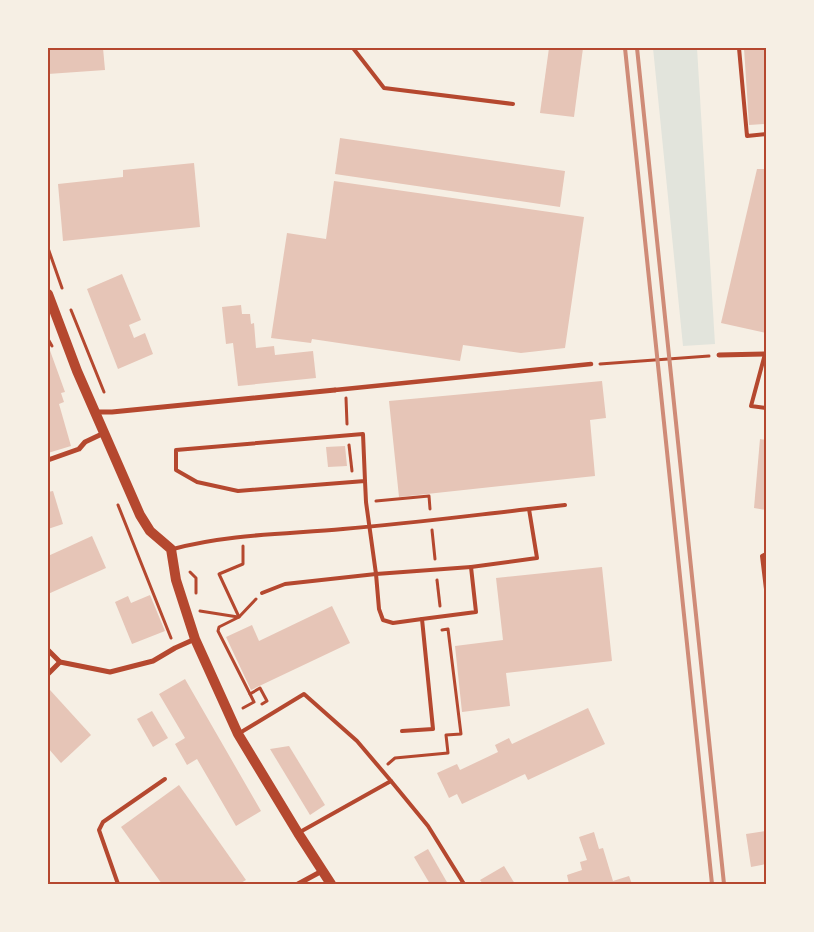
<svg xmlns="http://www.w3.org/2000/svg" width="814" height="932" font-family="Helvetica,sans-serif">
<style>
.green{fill:#e2e4dc}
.building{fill:#e6c5b7}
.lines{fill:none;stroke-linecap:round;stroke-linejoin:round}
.path{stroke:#b5482f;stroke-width:3}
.service{stroke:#b5482f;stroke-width:4}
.pedestrian{stroke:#b5482f;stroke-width:4.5}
.minor{stroke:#b5482f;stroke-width:5}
.secondary{stroke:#b5482f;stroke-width:10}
.rail{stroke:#cf8b77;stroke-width:4}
.neatline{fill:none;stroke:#b5482f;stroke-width:2}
</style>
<rect width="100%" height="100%" fill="#f6efe4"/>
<polygon class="green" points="653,48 697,48 715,344 683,346"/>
<g class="building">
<polygon points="48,48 103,48 105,70 48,74"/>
<polygon points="549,48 583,48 574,117 540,113"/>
<polygon points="744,48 766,48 766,124 749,125"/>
<polygon points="340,138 565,171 560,207 335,174"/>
<polygon points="194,163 200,227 63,241 58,184 123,177 123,170"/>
<polygon points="757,169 766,169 766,333 721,323"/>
<polygon points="334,181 584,217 565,348 521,353 463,345 460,361 312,339 311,343 271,338 287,233 326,239"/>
<polygon points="122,274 141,320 129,325 134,338 145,333 153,354 118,369 87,289"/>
<polygon points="241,305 242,314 250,314 251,324 254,323 256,348 274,346 275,355 313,351 316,378 238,386 233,343 226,344 222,307"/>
<polygon points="48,345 65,392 61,393 64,402 59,404 71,446 48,453 48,404 50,403 48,397"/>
<polygon points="602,381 606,418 590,420 595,476 399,497 389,401"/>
<polygon points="760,439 766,440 766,510 754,508"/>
<polygon points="345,446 347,466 328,467 326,447"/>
<polygon points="53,491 63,524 48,529 48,492"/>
<polygon points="92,536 106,568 48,594 48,556"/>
<polygon points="602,567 612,661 506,673 510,706 462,712 455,646 503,640 496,578"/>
<polygon points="150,595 165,631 132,644 115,602 128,596 131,603"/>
<polygon points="332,606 350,643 251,690 226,637 252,625 259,641"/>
<polygon points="185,679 261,811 236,826 197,759 187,765 175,744 185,738 159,694"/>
<polygon points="50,690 91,735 61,763 48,748 48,692"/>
<polygon points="588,708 605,744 528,780 525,774 462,804 457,794 449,798 437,773 457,764 460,770 498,752 495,745 509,738 512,744"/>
<polygon points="152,711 168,738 153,747 137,719"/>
<polygon points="289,746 325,805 310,815 270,749"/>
<polygon points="179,785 246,880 239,884 162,884 121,827"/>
<polygon points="766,831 766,864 751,867 746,834"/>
<polygon points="594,832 599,849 603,848 613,881 629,876 632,884 569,884 567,875 582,870 580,862 587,860 579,837"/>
<polygon points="428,849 448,884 430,884 414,857"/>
<polygon points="504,866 515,884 483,884 480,880"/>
</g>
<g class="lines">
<g class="path">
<polyline points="48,248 62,288"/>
<polyline points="71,310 104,392"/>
<polyline points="48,339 52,346"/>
<polyline points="600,364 709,356"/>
<polyline points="346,398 347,424"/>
<polyline points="349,445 352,471"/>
<polyline points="376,501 429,496 430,509"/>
<polyline points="118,505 171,638"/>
<polyline points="432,530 435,559"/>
<polyline points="190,572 196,578 196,593"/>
<polyline points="437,580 440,606"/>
<polyline points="256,599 239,617 219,627 218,631 250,694 260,688 267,701 262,704"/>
<polyline points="200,611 238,617"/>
<polyline points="239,617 219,574 243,564 243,546"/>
<polyline points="243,708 254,702 250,694"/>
<polyline points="388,764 395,758 448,753 446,735 461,734 448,629 442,630"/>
</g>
<g class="service">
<polyline points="353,48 384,88 513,104"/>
<polyline points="739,48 747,136 766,134"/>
<polyline points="765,354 751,406 766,408"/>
<polyline points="365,481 363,434 176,450 176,470 197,482 238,491 365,481 366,502 376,574 471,567"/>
<polyline points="529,509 565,505"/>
<path d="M173 549C228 534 287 534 343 529 405 524 467 516 529 509L537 558 471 567 476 612 422 619 433 729 402 731"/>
<polyline points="766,554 762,556 766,589"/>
<polyline points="262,593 285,584 376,574 379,609 383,620 393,623 422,619"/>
<polyline points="238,734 304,694 357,741 391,781"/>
<polyline points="300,832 391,781 428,826 464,884"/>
<polyline points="118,884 99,830 103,822 165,779"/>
</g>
<polyline class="pedestrian" points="335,390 591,364"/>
<g class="minor">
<polyline points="719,355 766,354"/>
<polyline points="95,412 112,412 335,390"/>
<polyline points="48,460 79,449 85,442 104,433"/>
<polyline points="48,650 60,662 110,672 153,661 175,648 195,639"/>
<polyline points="48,674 60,662"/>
<polyline points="298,884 322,871"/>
</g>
<polyline class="secondary" points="48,294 77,371 140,515 150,531 171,549 176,580 195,639 238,734 298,833 331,884"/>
<g class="rail">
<polyline points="625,48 712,884"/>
<polyline points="637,48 724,884"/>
</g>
</g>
<rect width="814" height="932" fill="none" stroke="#f6efe4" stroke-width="98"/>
<rect x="49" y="49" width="716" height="834" class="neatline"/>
</svg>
